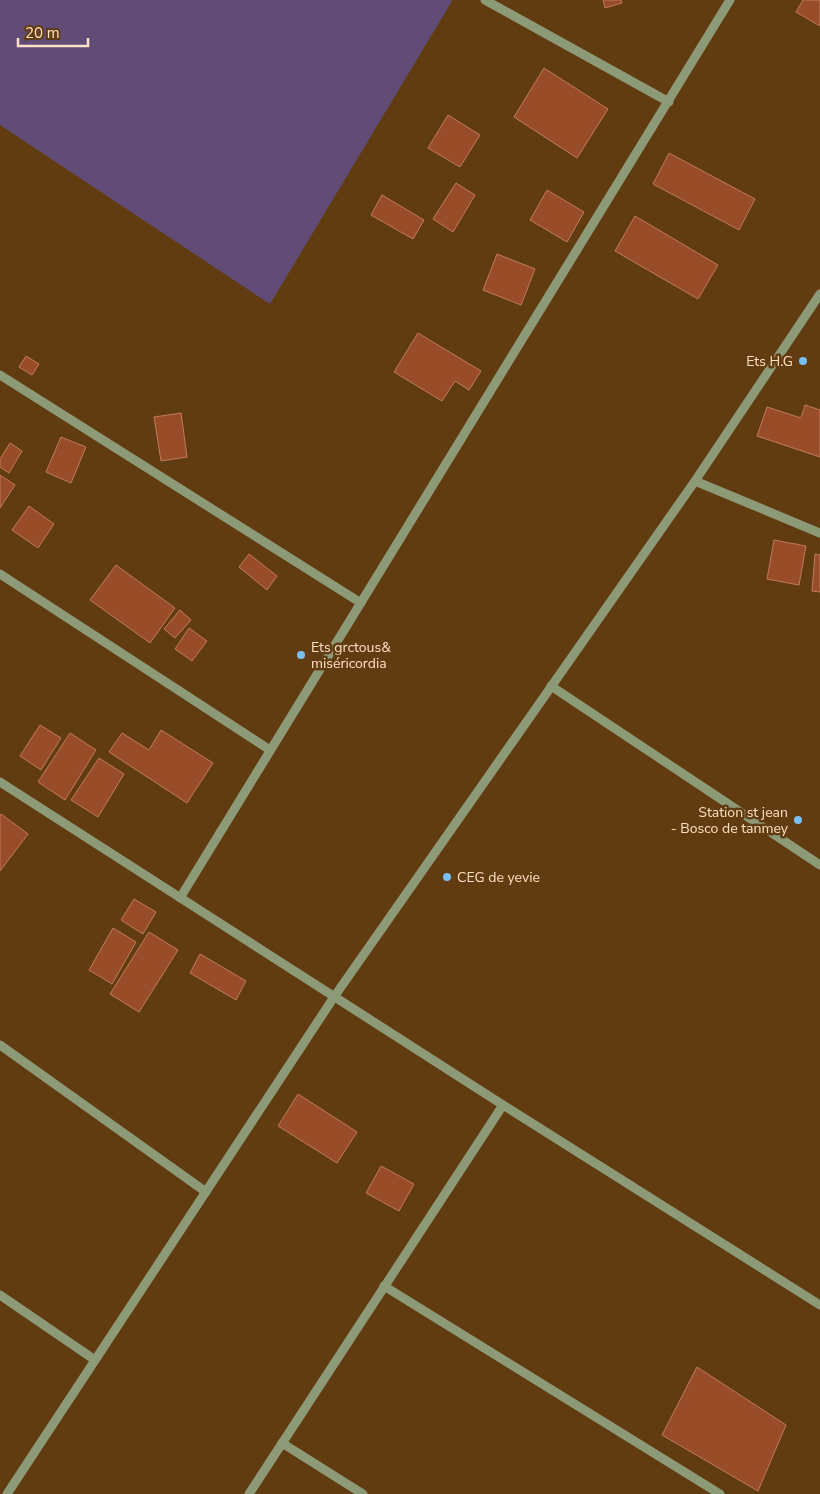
<svg xmlns="http://www.w3.org/2000/svg" width="820" height="1494" font-family="'Nunito Sans',sans-serif">
<style>
.green{fill:#614c78}
.building{fill:#984d28;stroke:#c07b5c}
.lines{fill:none;stroke-linecap:round;stroke-linejoin:round}
.minor{stroke:#8d9a78;stroke-width:9}
.poi-dot{fill:#7abff8;stroke:#623c11;stroke-width:2}
.labels{text-anchor:middle;stroke-width:5;stroke-linejoin:round;paint-order:stroke}
.poi-label{font-size:14px;fill:#fee0c5;stroke:#623c11;text-anchor:end}
</style>
<rect width="100%" height="100%" fill="#623c11"/>
<polygon class="green" points="0,0 451,0 452,1 270,304 0,125"/>
<g class="building">
<polygon points="603,0 621,0 622,3 605,8"/>
<polygon points="803,0 820,0 820,26 796,12"/>
<polygon points="544,68 608,109 577,158 514,117"/>
<polygon points="448,115 480,135 460,167 428,148"/>
<polygon points="669,153 755,199 739,230 653,184"/>
<polygon points="456,183 475,195 453,232 433,219"/>
<polygon points="547,190 584,212 567,242 530,220"/>
<polygon points="382,195 424,220 413,239 371,215"/>
<polygon points="635,216 718,265 698,299 615,251"/>
<polygon points="497,254 535,269 521,305 483,290"/>
<polygon points="418,333 481,371 469,390 455,381 442,401 394,372"/>
<polygon points="26,356 39,364 32,375 19,367"/>
<polygon points="805,405 820,410 820,457 757,436 767,407 801,418"/>
<polygon points="181,413 187,457 161,461 154,417"/>
<polygon points="61,437 86,447 71,483 46,472"/>
<polygon points="10,443 22,451 9,473 0,467 0,459"/>
<polygon points="0,475 15,485 0,508"/>
<polygon points="29,506 54,524 38,548 12,530"/>
<polygon points="774,540 806,546 799,585 767,579"/>
<polygon points="249,554 277,576 267,590 239,567"/>
<polygon points="815,554 820,555 820,592 812,591"/>
<polygon points="116,565 175,608 150,643 90,600"/>
<polygon points="180,610 191,620 175,638 164,629"/>
<polygon points="189,628 207,641 192,661 175,649"/>
<polygon points="40,725 61,738 41,770 20,756"/>
<polygon points="161,730 213,763 187,803 109,752 122,733 149,750"/>
<polygon points="70,733 96,750 65,800 38,782"/>
<polygon points="99,758 124,774 98,817 71,800"/>
<polygon points="1,814 28,834 0,871 0,815"/>
<polygon points="134,899 156,912 143,934 121,920"/>
<polygon points="113,928 136,942 112,984 89,970"/>
<polygon points="149,932 178,950 139,1012 110,994"/>
<polygon points="200,954 246,981 236,1000 190,973"/>
<polygon points="298,1094 357,1132 337,1163 278,1126"/>
<polygon points="381,1166 414,1184 399,1211 366,1193"/>
<polygon points="697,1367 786,1425 758,1491 662,1435"/>
</g>
<g class="lines">
<g class="minor">
<polyline points="485,0 669,102"/>
<polyline points="0,375 361,603"/>
<polyline points="695,481 820,533"/>
<polyline points="0,574 270,750"/>
<polyline points="551,686 820,865"/>
<polyline points="0,782 503,1105 820,1305"/>
<polyline points="180,898 730,0"/>
<polyline points="0,1045 206,1192"/>
<polyline points="384,1286 720,1494"/>
<polyline points="0,1295 95,1360"/>
<polyline points="282,1443 363,1494"/>
<polyline points="7,1494 334,997 695,481 820,294"/>
<polyline points="249,1494 503,1105"/>
</g>
</g>
<g class="poi-dot">
<circle cx="803" cy="361" r="5"/>
<circle cx="301" cy="655" r="5"/>
<circle cx="798" cy="820" r="5"/>
<circle cx="447" cy="877" r="5"/>
</g>
<g class="labels">
<g class="poi-label">
<text x="793" y="366">Ets H.G</text>
<text x="311" y="652" text-anchor="start">Ets grctous&amp;<tspan x="311" dy="16">miséricordia</tspan></text>
<text x="788" y="817">Station st jean<tspan x="788" dy="16">- Bosco de tanmey</tspan></text>
<text x="457" y="882" text-anchor="start">CEG de yevie</text>
</g>
</g>
<path d="M18 38v8h70v-8" fill="none" stroke="#fee0c5" stroke-width="2.5"/>
<text x="25" y="38" font-size="15" fill="#fee0c5" stroke="#623c11" stroke-width="4" paint-order="stroke">20 m</text>
</svg>
